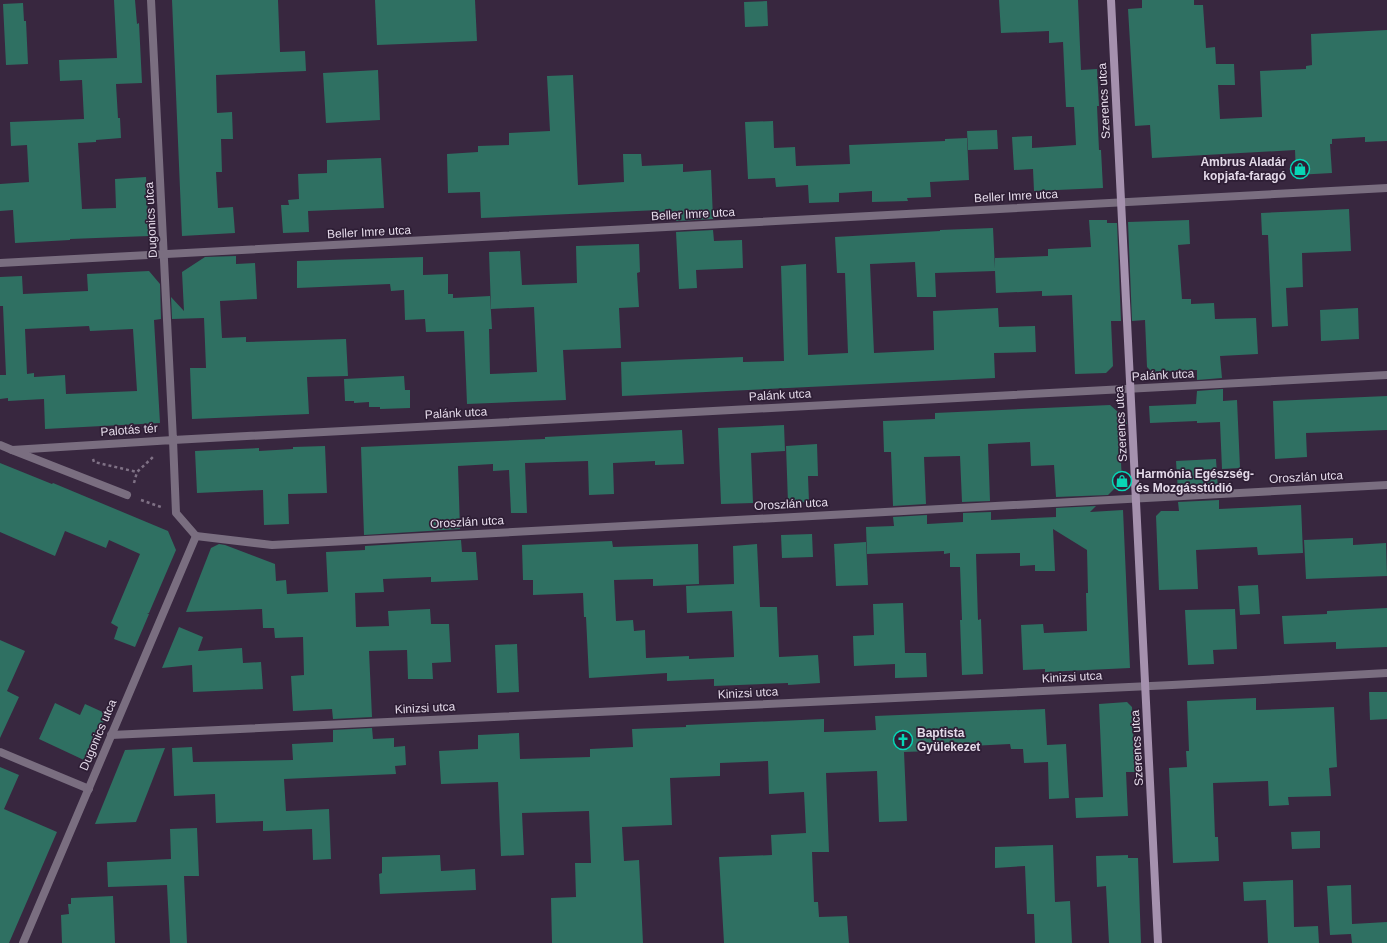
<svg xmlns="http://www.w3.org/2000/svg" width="1387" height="943" font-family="Arial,sans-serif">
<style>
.building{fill:#2f7062;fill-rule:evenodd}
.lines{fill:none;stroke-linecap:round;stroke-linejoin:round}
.path{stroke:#7f7185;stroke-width:2.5;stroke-dasharray:3 3;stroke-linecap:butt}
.street{stroke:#7a6e80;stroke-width:8}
.secondary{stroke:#a591ae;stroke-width:8}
.labels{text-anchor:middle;stroke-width:3.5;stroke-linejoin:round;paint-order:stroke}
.street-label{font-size:12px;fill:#e4dae9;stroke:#2e1e35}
.poi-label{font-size:12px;font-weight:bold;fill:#e4dae9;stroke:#2e1e35;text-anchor:start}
</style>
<rect width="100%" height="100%" fill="#38273f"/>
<g class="building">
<polygon points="114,0 135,0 137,24 139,23 142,83 116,84 118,118 120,118 121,138 96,140 96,142 78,143 82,209 116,208 115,179 146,177 149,236 70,239 70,240 15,243 13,210 0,211 0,184 29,182 27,145 11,146 10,122 84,119 82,80 60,81 59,60 117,58"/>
<polygon points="172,0 278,0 280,52 305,51 306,71 216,75 217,113 232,112 233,139 221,139 222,172 216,172 218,208 233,207 235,233 182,236"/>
<polygon points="375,0 475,0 477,41 377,45"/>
<polygon points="999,0 1078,0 1081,70 1097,69 1099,106 1097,106 1099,150 1101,150 1103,188 1034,191 1033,169 1014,170 1012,137 1032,136 1032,148 1076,145 1074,107 1066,107 1063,42 1049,43 1049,31 1001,33"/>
<polygon points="1142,0 1194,0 1194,5 1203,5 1206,48 1215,47 1216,64 1234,64 1235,85 1218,85 1220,119 1262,117 1260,71 1306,69 1306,66 1312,65 1311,34 1387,30 1387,141 1365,142 1365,137 1332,139 1332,144 1330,144 1332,173 1296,175 1295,150 1152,158 1150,125 1135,126 1128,9 1142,8"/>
<polygon points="767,1 768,26 745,27 744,2"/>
<polygon points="23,3 24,21 26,21 28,64 6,65 3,4"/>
<polygon points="378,70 380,120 326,123 323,73"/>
<polygon points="573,75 578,185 624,182 623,154 641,154 642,166 683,164 683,172 711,170 713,219 676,221 676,212 659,212 659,210 481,218 480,192 448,193 447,154 478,152 478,146 509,145 509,133 550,131 547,76"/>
<polygon points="773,121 774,148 795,147 796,166 850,164 849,145 945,141 945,139 967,138 969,180 930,182 931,197 907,198 908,201 872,202 872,191 839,193 839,202 809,203 808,185 776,187 775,178 748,179 745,122"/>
<polygon points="997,130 998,149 968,150 967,131"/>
<polygon points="381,158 384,208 308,211 309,232 283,233 281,205 289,205 288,200 299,199 298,174 327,173 327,160"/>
<polygon points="1349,209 1351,251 1302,253 1303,287 1286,288 1288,326 1272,327 1268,235 1262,235 1261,213"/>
<polygon points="1089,220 1107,220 1107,223 1117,223 1121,321 1111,321 1113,366 1106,373 1075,374 1072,295 1042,296 1042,291 996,293 995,271 935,273 936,297 917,297 915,262 870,264 874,353 934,350 933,311 998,308 999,327 1035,326 1036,352 994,353 995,378 622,396 621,362 743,357 743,362 784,361 781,266 806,264 808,355 848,353 845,273 837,273 835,237 940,231 940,230 993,228 995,269 995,258 1048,256 1048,249 1091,247"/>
<polygon points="1189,220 1190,244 1178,245 1182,299 1191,299 1191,304 1214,303 1215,319 1256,318 1258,354 1220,356 1222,378 1197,380 1197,370 1152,372 1147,367 1145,320 1132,321 1128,222"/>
<polygon points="713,230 714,241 742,240 743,268 696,270 697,288 679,289 676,232"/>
<polygon points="639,244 640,272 637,273 639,307 619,308 621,348 563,350 566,400 467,404 464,331 426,332 425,319 405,320 404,290 391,291 390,284 297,288 297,261 423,257 423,275 448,274 448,294 453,294 453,298 490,296 492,329 489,329 490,374 537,372 534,307 491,309 489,252 520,251 522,285 577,283 576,246"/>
<polygon points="236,256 236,264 255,263 257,299 220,301 222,338 246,337 246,342 346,339 348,376 307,377 309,414 192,419 190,368 206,368 204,318 172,319 171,297 184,311 182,272 205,257"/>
<path d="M149 271 160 284 161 319 154 320 160 423 45 429 44 399 8 401V398L0 399V375H6L3 306H0V277L22 276 23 294 88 291 87 274ZM89 326 90 331 133 329 137 391 66 394 65 375 34 377V373L27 374 25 329Z"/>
<polygon points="1358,308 1359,339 1321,341 1320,310"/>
<polygon points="404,376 405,390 410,390 410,408 380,409 380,407 369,407 369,402 354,403 354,401 345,401 344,379"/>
<polygon points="1223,389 1223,401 1237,400 1240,468 1222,469 1220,422 1197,423 1197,421 1150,423 1149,406 1196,404 1197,391"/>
<polygon points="1387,396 1387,430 1306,433 1307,457 1275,459 1273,401"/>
<polygon points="1110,405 1126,419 1127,424 1119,424 1122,481 1108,495 1056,497 1054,465 1031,466 1030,442 988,444 990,501 962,502 960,456 924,457 926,504 893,506 891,452 884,452 883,421 935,419 935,413"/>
<polygon points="784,425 785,451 751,453 753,503 721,504 718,428"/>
<polygon points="682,430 684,464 655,465 655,461 613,463 614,494 589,495 588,461 525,463 527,513 511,513 509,470 493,471 493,464 458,466 460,529 364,535 361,447 545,439 545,437"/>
<polygon points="817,444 818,476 808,476 809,502 788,503 786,446"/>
<polygon points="325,446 327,493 288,494 289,524 264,525 263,490 197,493 195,451 259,448 259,451 293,449 293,447"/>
<polygon points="1216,459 1218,489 1178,491 1176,461"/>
<polygon points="0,463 52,484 53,483 168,531 176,550 149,613 147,613 149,614 135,647 114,639 118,627 111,623 140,554 109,540 106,548 65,531 55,556 0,532"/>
<polygon points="1219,500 1219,509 1301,505 1303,553 1258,555 1257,547 1196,550 1198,589 1159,590 1156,516 1161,511 1179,511 1178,502"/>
<polygon points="1096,506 1090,512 1123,510 1130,668 1045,672 1045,669 1023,670 1021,625 1043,624 1044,633 1087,631 1086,593 1088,593 1087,550 1053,529 1055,571 1035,571 1035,565 1020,566 1020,553 976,554 978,620 981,619 983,674 962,675 960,620 962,620 960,567 950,567 950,553 944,554 944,551 867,554 866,527 894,526 893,517 927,515 927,524 963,522 963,513 991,512 991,520 1056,517 1056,508"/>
<polygon points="812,534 813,557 782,558 781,535"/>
<polygon points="1353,538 1353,545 1386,543 1387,576 1306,579 1304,540"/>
<polygon points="461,540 462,552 476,552 478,580 431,582 431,577 383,579 384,592 355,593 356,627 389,626 388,611 430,609 431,624 449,624 451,662 432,663 433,679 408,679 407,650 369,651 372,717 333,719 332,709 293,711 291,676 304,675 303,637 275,638 274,628 263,628 262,609 186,612 211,548 219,544 225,545 275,564 276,581 286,580 287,594 328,592 326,552 365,550 365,546"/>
<polygon points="612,541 613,547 698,544 699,584 653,586 653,579 614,580 616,621 633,620 634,631 645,630 646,658 689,656 689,659 734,657 733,631 732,611 687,613 686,586 734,584 733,546 757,544 760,607 777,607 779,657 818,655 820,683 788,685 788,683 714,686 714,679 667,681 667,673 589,678 586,617 584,617 583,593 533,595 533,580 523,580 522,545"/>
<polygon points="866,542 868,585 836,586 834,544"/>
<polygon points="1258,585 1260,614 1240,615 1238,586"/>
<polygon points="903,603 905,653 926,653 927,677 895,678 895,664 854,666 853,636 874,635 873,604"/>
<polygon points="1387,608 1387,647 1336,649 1336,642 1284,644 1282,616 1327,614 1327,611"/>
<polygon points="1235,609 1237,649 1213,650 1214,664 1188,665 1185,610"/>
<polygon points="179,627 203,637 198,651 242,648 243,663 261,662 263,689 193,692 192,665 162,668"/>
<polygon points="0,640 25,651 7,691 19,697 0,738"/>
<polygon points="517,644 519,692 497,693 495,645"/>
<polygon points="1369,692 1387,692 1387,719 1370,720"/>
<polygon points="1256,698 1256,710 1334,707 1337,767 1329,768 1331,796 1288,797 1289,805 1269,806 1268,781 1213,783 1215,837 1218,837 1219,861 1173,863 1169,768 1187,767 1186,751 1189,751 1187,701"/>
<polygon points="1127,702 1132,707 1135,772 1126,772 1128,816 1076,818 1075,798 1103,797 1099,704"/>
<polygon points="55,703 80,715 85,704 107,714 86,761 39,739"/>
<polygon points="1045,709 1047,745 1066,744 1069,798 1049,799 1048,762 1024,763 1023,749 1011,749 1010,744 931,748 931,751 904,752 907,821 879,822 877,771 826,773 829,852 812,852 814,902 818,902 819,917 847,916 849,943 724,943 719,857 772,855 771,835 806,833 804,792 769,794 768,761 720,763 720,776 670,778 672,825 622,827 624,861 639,860 643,943 552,943 551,898 576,897 575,863 591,863 589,811 522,813 524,855 501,856 498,782 441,784 439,751 478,749 478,735 519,733 520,759 590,757 590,749 633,747 632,729 686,727 686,725 824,719 824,732 876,730 875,716"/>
<polygon points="372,728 373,739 394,738 394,747 405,746 406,765 395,766 396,774 284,779 286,811 329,809 331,859 313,860 312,829 263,831 263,821 216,823 215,794 174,796 172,748 192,747 193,762 293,760 292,744 333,742 333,730"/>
<polygon points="165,748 136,822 95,824 125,750"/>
<polygon points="0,767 19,775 4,809 57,832 9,943 0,943"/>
<polygon points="197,828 199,876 184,876 187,943 170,943 167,885 108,887 107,862 171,859 170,829"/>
<polygon points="1320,831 1320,848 1292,849 1291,832"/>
<polygon points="1053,845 1055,902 1070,901 1072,943 1035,943 1034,914 1027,914 1025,866 995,868 995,847"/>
<polygon points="440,855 441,871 475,869 476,890 380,894 379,874 382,873 382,857"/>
<polygon points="1128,855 1128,858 1138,858 1141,943 1109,943 1106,886 1097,887 1096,856"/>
<polygon points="1293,880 1294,927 1318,926 1319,943 1268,943 1266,900 1244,901 1243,882"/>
<polygon points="1351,885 1352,924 1387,922 1387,943 1352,943 1351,934 1330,935 1327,886"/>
<polygon points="113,896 115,943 62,943 61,915 69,914 68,904 71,904 71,898"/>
</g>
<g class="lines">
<g class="path">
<polyline points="93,459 94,462 137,472 153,457"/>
<polyline points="134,483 137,472"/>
<polyline points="141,500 161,507"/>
</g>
<g class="street">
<polyline points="151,0 173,440 1387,375"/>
<polyline points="0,263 1387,188"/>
<polyline points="0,445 12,450"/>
<polyline points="127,495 12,450 173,440 176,513 196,536"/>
<polyline points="196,536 272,545 1387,485"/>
<polyline points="111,735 1172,685 1387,673"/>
<polyline points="0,752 89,789"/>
<polyline points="23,943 196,536"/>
</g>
<polyline class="secondary" points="1111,0 1158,943"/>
</g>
<defs>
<g id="shop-ring" transform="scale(1)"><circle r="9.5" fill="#2e1e35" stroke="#08d5b5" stroke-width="1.5"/><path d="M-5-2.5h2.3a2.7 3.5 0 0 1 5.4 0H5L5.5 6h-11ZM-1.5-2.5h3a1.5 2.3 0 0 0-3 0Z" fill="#08d5b5"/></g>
<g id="church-ring" transform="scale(1)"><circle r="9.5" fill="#2e1e35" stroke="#08d5b5" stroke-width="1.5"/><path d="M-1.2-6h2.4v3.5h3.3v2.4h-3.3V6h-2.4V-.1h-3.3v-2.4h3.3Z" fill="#08d5b5"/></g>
</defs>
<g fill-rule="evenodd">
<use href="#shop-ring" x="1300" y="169"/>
<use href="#shop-ring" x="1122" y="481"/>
<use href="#church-ring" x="903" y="740"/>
</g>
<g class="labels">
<g class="street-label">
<text transform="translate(1104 101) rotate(-93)" y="4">Szerencs utca</text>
<text transform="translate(1016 196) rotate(-3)" y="4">Beller Imre utca</text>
<text transform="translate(693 214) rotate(-3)" y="4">Beller Imre utca</text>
<text transform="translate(151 220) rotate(-93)" y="4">Dugonics utca</text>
<text transform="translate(369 232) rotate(-3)" y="4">Beller Imre utca</text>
<text transform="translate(1163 375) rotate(-3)" y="4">Palánk utca</text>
<text transform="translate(780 395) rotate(-3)" y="4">Palánk utca</text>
<text transform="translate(456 413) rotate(-3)" y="4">Palánk utca</text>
<text transform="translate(1121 424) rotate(-93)" y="4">Szerencs utca</text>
<text transform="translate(129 430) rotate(-4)" y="4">Palotás tér</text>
<text transform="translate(1306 477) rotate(-3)" y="4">Oroszlán utca</text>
<text transform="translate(791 504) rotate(-3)" y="4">Oroszlán utca</text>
<text transform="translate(467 522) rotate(-3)" y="4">Oroszlán utca</text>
<text transform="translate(1072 677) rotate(-3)" y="4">Kinizsi utca</text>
<text transform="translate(748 693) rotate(-3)" y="4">Kinizsi utca</text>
<text transform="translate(425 708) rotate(-3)" y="4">Kinizsi utca</text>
<text transform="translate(98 735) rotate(-67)" y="4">Dugonics utca</text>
<text transform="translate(1137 748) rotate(-93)" y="4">Szerencs utca</text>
</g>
<g class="poi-label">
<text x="1286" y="166" text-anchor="end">Ambrus Aladár<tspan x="1286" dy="14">kopjafa-faragó</tspan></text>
<text x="1136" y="478">Harmónia Egészség-<tspan x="1136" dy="14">és Mozgásstúdió</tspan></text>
<text x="917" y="737">Baptista<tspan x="917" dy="14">Gyülekezet</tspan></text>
</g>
</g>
</svg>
